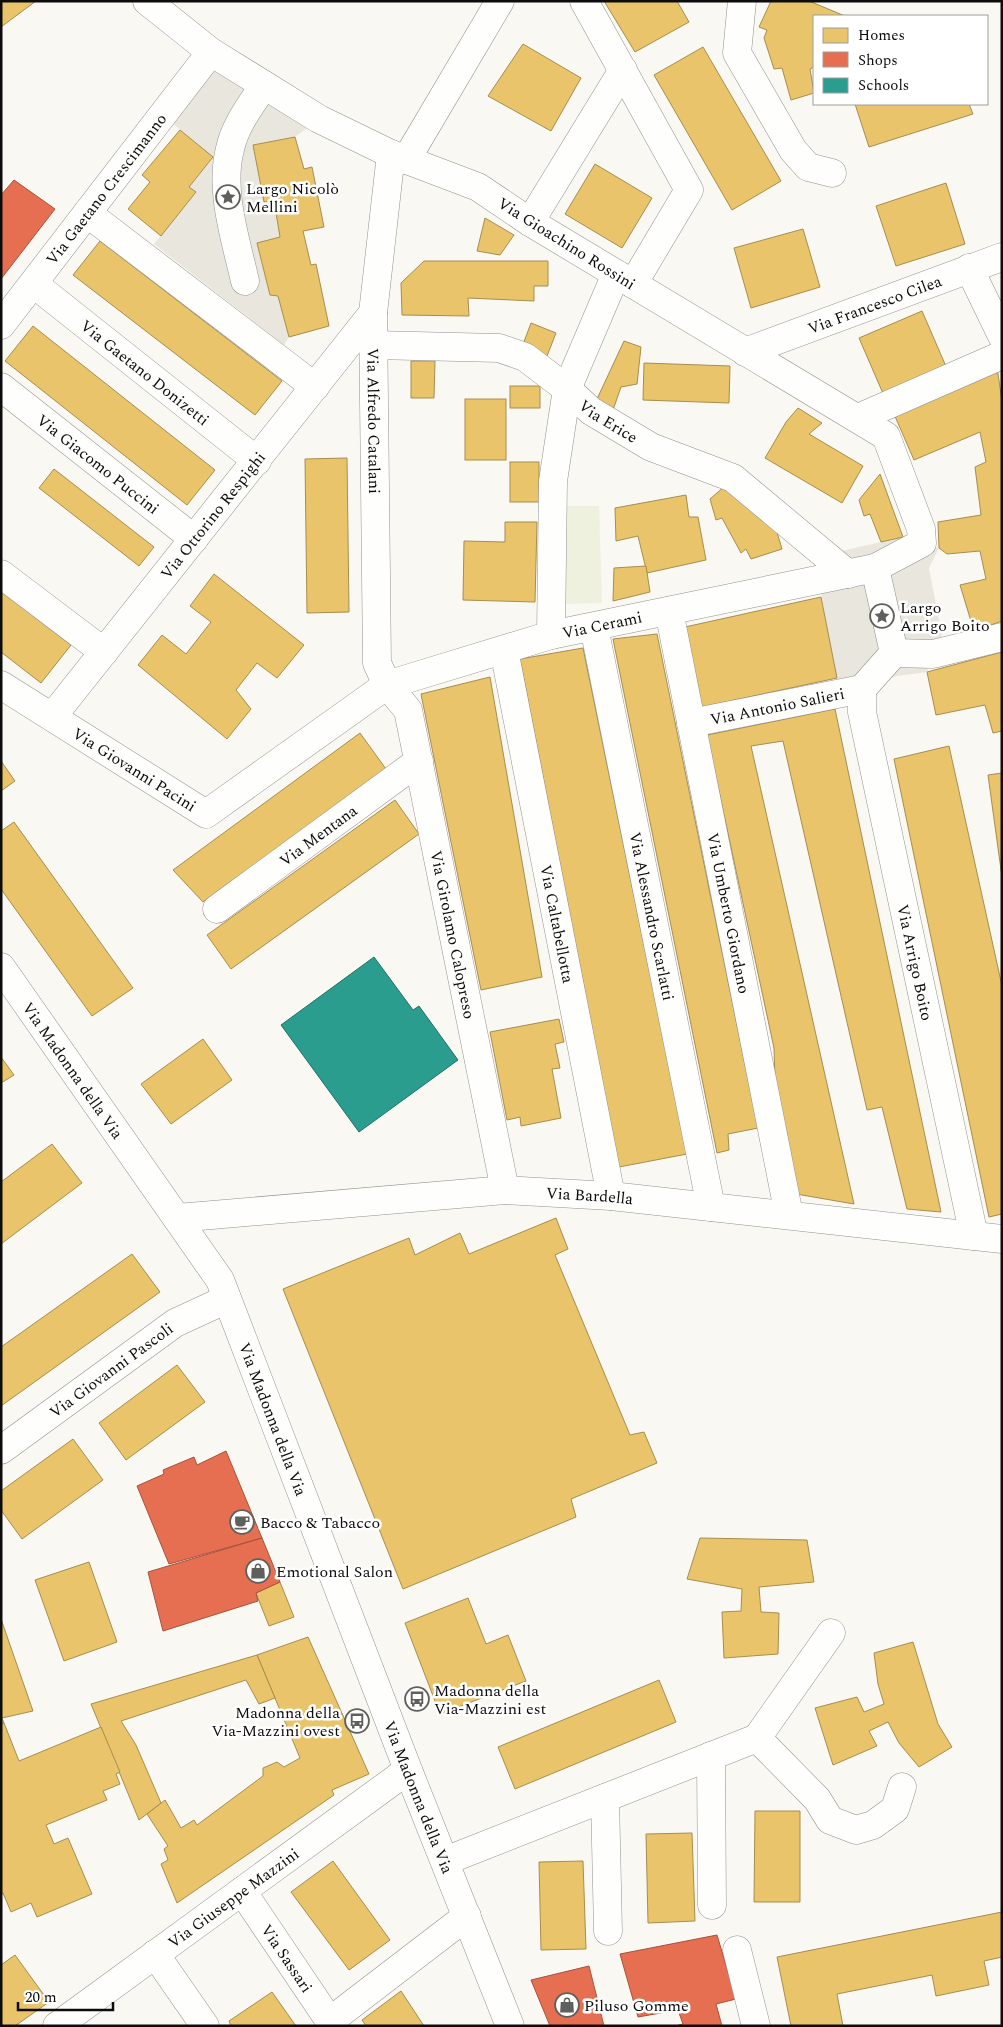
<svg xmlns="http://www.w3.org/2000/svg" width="1003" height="2027" font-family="Spectral,serif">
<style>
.pitch{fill:#edf1de}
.plaza{fill:#e9e6de}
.homes{fill:#e9c46a;stroke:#a78d4e}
.shops{fill:#e76f51;stroke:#a5513c}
.schools{fill:#2a9d8f;stroke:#217268}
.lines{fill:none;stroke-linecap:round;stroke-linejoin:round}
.minor-casing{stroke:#939290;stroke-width:29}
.minor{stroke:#fefefd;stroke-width:28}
.labels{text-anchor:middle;stroke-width:5;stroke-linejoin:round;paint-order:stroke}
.poi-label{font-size:16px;fill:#0c0c0c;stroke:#fff;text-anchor:start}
.street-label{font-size:16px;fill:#0c0c0c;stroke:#fff}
</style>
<rect width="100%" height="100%" fill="#faf8f2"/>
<polygon class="pitch" points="563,506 599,506 602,603 564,604"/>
<g class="plaza">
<polygon points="211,52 319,119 295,137 254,145 274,201 280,237 257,243 270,295 278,296 289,337 284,345 154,244 196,193 189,187 213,158 163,115"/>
<polygon points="903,537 939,548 929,568 942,636 933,654 927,672 897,676 862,689 838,693 815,557"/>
</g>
<g class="homes">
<polygon points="1,1 36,1 1,27"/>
<polygon points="604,1 677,1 689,22 635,52"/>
<polygon points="771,1 809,1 845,16 814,16 814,67 810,69 814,93 791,100 782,68 774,69 764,38 767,30 759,27"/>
<polygon points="523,44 581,78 551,131 488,96"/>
<polygon points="703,47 781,181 732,210 654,75"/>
<polygon points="855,104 969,104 973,114 869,147"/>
<polygon points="180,130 213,157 189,187 196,192 161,236 128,209 150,182 142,175"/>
<polygon points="295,137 304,169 312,167 324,227 303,231 311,265 316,264 329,326 289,337 278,296 270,295 257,243 280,237 274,201 264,202 253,145"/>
<polygon points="595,164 652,198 622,248 565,214"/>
<polygon points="946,183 965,244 896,266 876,206"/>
<polygon points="485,218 514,235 500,255 477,251"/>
<polygon points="803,229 820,287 751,308 734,248"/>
<polygon points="100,241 282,381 255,415 73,275"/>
<polygon points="424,261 548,261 548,286 534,286 534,301 468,298 469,316 402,315 401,283"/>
<polygon points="922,311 948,371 885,398 859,338"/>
<polygon points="531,323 556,333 547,356 522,347"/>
<polygon points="33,326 215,470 187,505 5,361"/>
<polygon points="624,341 641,347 637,384 621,387 613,410 597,399"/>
<polygon points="411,361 435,361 434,398 411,398"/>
<polygon points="644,363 730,366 729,403 643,400"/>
<polygon points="997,367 1002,401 1002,621 974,631 960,585 986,579 980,551 947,554 939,548 938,522 981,515 975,467 986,462 980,432 914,460 894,414"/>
<rect x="510" y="386" width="30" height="22"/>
<rect x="465" y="399" width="41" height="61"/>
<polygon points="798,408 822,423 809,434 863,466 842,503 765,458 786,422"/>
<polygon points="347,458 349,612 307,613 305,459"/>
<rect x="510" y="462" width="29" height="40"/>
<polygon points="54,469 154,547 139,566 39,488"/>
<polygon points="880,474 903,537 881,542 870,514 864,516 859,500"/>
<polygon points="725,486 776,529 782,549 751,559 746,549 741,553 722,518 716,520 710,499"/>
<polygon points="686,495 689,517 698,517 706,560 647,573 638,536 616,541 615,508"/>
<polygon points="505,522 537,522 535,602 463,600 464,541 505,542"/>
<polygon points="646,566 650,592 613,601 614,568"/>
<polygon points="214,574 304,645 277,678 257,663 236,690 251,709 227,739 138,665 162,635 186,654 211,622 190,606"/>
<polygon points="1,591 71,645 41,683 1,652"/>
<polygon points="821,597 837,678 702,707 685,627"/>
<polygon points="657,634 758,1128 728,1134 729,1150 717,1153 613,639"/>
<polygon points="583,648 687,1154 619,1167 520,659"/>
<polygon points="1002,652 1002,731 993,733 985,705 936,715 927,672"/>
<polygon points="490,677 542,977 481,990 421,694"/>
<polygon points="835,709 941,1212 907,1209 882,1107 867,1110 783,741 751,746 854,1204 796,1194 775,1079 774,1048 707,735"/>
<polygon points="360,733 386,769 203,902 173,870"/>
<polygon points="949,746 1002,986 1002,1214 989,1217 894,759"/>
<polygon points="1,761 15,781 1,791"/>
<polygon points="1002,773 1002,877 988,775"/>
<polygon points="395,800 419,834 231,969 207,935"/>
<polygon points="14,822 133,988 92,1016 1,889 1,831"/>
<polygon points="559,1019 564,1042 555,1044 560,1068 552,1069 561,1118 521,1126 520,1117 507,1120 490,1032"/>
<polygon points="203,1039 232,1080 171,1124 141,1084"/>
<polygon points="1,1057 14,1075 1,1083"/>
<polygon points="52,1144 82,1183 1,1244 1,1182"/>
<polygon points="556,1218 568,1249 555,1255 630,1435 644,1432 657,1463 571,1499 576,1517 403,1589 283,1289 409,1238 415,1255 460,1233 469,1254"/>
<polygon points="132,1254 160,1292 1,1406 1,1347"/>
<polygon points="177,1365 205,1402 126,1460 99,1423"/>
<polygon points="73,1439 103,1480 22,1539 1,1510 1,1491"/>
<polygon points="700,1538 807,1540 814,1582 759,1587 761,1612 779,1613 778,1654 724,1658 722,1612 741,1611 742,1589 687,1579"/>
<polygon points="89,1562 117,1642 64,1661 35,1580"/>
<polygon points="280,1582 294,1617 269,1626 256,1593"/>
<polygon points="468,1598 486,1644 508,1635 526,1681 440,1714 405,1623"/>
<polygon points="1,1619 33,1711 2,1718 4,1723 1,1724"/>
<polygon points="308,1637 369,1774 332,1790 334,1795 177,1903 161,1864 168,1860 164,1849 168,1846 147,1814 165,1800 181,1828 194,1820 197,1825 263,1776 263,1768 277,1762 284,1767 300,1758 257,1655"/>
<polygon points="913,1642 938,1724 952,1747 919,1767 899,1743 888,1722 869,1731 877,1746 833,1765 815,1708 857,1697 864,1712 884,1704 878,1684 874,1653"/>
<polygon points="257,1655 275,1698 259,1704 246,1680 121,1721 136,1745 161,1803 139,1820 91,1704"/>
<polygon points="659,1680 676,1722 515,1789 498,1747"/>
<polygon points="4,1723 19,1761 101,1727 120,1772 116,1774 120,1784 103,1791 107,1800 46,1825 54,1844 68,1838 92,1894 37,1917 31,1903 11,1912 3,1893 1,1894 1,1724"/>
<polygon points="755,1811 800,1811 800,1902 754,1902"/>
<polygon points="692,1833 695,1921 648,1923 646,1834"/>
<polygon points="333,1861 390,1940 349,1970 291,1892"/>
<polygon points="583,1861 586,1949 541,1950 539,1862"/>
<polygon points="1002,1912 1002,1957 984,1961 989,1985 936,1996 932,1975 837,1994 843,2026 791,2026 777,1957"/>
<polygon points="15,1955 49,2002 15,2026 1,2026 1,1965"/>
<polygon points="401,1991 424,2026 366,2026 362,2020"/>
<polygon points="272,1992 296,2026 231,2026 229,2021"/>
</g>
<g class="shops">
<polygon points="14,180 55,209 1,279 1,195"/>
<polygon points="226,1451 262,1538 169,1564 137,1486 164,1474 163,1470 194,1457 197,1465"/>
<polygon points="262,1538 280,1582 256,1593 258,1601 163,1631 148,1572"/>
<polygon points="717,1935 736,1999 716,2004 722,2026 675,2026 683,2024 678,2010 638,2017 620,1954"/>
<polygon points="589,1966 604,2026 550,2026 531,1980"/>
</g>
<polygon class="schools" points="374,957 413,1010 419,1006 458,1060 359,1132 281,1025"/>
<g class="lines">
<g class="minor-casing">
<g id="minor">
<polyline points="584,1 689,190 633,284"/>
<polyline points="742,1 737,53 793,150 808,167 832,173"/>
<path id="s1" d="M391 154 373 313 377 663 387 685 408 710 505 1190"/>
<polyline points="406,160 500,1"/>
<polyline points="87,213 315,387"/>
<polyline points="530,222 623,70"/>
<polyline points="969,268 1002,336"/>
<path d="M245 281C236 241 219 190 230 149 235 125 251 105 264 85"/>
<path id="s2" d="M34 284 257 461"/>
<path id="s3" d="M1 325 211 52"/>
<path id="s4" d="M374 345 499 348 525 357 567 389 591 411 651 447 733 478 848 574"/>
<path id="s5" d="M745 352 1002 257"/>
<path id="s6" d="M1 387 194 539"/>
<polyline points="858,418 1002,355"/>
<polyline points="1,574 104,652"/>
<path id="s7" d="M669 611 789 1215"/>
<path id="s8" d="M594 627 711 1207"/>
<polyline points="551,635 553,481 567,389 616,274"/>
<path id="s9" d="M504 650 611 1196"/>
<polyline points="894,653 933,654 1002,637"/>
<path id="s10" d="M1 685 206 814 387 685 551 635 875 568 922 543 921 529 886 436 530 222 478 187 391 154 319 119 211 52 147 1"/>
<path id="s11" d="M862 689V712L974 1236"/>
<polyline points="862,689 894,653 875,568"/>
<path id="s12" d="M52 717 373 313"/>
<path id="s13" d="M691 723 862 689"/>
<path id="s14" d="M217 909 419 761"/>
<path id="s15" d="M1 967 220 1280 408 1770 510 2026"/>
<path id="s16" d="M177 1218 505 1190 611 1196 1002 1239"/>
<path id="s17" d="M1 1450 175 1323 227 1299"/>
<polyline points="757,1738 817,1799 830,1820 856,1830 873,1825 895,1809 902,1787"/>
<polyline points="711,1756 712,1905"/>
<polyline points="605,1798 608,1931"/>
<polyline points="445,1861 757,1738 831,1633"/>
<path id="s18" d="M242 1891 333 2026"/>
<polyline points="737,1950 756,2026"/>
<polyline points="155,1954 205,2026"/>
<polyline points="330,2021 467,1916"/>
<path id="s19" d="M57 2026 408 1770"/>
</g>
</g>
<use href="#minor" class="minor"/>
</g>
<defs>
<g id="sight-ring" transform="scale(1.25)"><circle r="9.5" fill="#fff" stroke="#5f5f5c" stroke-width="1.5"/><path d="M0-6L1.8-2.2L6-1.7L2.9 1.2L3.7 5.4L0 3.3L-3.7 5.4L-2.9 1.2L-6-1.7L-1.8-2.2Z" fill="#5f5f5c"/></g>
<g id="cafe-ring" transform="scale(1.25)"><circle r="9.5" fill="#fff" stroke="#5f5f5c" stroke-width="1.5"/><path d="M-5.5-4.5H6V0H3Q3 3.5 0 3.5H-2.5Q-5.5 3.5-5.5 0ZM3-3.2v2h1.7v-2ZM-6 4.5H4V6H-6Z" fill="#5f5f5c"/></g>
<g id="shop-ring" transform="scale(1.25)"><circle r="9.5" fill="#fff" stroke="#5f5f5c" stroke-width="1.5"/><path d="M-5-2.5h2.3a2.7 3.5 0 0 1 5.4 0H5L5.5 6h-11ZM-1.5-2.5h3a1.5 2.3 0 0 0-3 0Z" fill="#5f5f5c"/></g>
<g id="bus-ring" transform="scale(1.25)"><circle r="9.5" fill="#fff" stroke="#5f5f5c" stroke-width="1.5"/><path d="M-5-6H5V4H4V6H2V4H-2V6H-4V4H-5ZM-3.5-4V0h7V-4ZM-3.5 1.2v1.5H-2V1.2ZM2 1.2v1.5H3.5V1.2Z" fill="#5f5f5c"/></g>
</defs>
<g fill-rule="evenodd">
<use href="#sight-ring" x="228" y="197"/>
<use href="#sight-ring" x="882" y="616"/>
<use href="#cafe-ring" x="242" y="1522"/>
<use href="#shop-ring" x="258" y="1571"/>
<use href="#bus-ring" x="417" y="1699"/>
<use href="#bus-ring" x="357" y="1721"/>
<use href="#shop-ring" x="567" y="2005"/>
</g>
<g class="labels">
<g class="poi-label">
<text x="246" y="194">Largo Nicolò<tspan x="246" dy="18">Mellini</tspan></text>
<text x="900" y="613">Largo<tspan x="900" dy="18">Arrigo Boito</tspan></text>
<text x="260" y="1528">Bacco &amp; Tabacco</text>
<text x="276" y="1577">Emotional Salon</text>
<text x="434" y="1696">Madonna della<tspan x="434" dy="18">Via-Mazzini est</tspan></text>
<text x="340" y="1718" text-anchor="end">Madonna della<tspan x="340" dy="18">Via-Mazzini ovest</tspan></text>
<text x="584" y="2011">Piluso Gomme</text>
</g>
<g class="street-label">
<text dy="6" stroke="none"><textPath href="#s3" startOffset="172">Via Gaetano Crescimanno</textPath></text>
<text transform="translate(567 243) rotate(32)" y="6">Via Gioachino Rossini</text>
<text dy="6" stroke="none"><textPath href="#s5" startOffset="138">Via Francesco Cilea</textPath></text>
<text dy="6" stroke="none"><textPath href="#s2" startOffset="142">Via Gaetano Donizetti</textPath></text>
<text dy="6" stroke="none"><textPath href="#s4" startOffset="258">Via Erice</textPath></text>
<text dy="6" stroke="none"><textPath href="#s1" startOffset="268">Via Alfredo Catalani</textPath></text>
<text dy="6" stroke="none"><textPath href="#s6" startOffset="124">Via Giacomo Puccini</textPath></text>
<text dy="6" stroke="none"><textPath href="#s12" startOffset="258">Via Ottorino Respighi</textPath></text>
<text dy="6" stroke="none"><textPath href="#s10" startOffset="688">Via Cerami</textPath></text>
<text dy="6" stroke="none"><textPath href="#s13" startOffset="88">Via Antonio Salieri</textPath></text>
<text dy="6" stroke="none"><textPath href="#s10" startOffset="158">Via Giovanni Pacini</textPath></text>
<text dy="6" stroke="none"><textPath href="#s14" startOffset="125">Via Mentana</textPath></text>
<text dy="6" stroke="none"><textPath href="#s7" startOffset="308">Via Umberto Giordano</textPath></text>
<text dy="6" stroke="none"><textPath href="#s8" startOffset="295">Via Alessandro Scarlatti</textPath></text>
<text dy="6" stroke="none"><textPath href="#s9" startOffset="279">Via Caltabellotta</textPath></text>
<text dy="6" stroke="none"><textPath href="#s1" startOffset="796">Via Girolamo Calopreso</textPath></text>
<text dy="6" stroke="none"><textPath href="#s11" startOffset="279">Via Arrigo Boito</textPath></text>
<text dy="6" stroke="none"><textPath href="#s15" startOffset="126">Via Madonna della Via</textPath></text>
<text dy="6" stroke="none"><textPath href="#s16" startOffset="414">Via Bardella</textPath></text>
<text dy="6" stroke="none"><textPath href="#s17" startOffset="136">Via Giovanni Pascoli</textPath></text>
<text dy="6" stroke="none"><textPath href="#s15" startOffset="531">Via Madonna della Via</textPath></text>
<text dy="6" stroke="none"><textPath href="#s15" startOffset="936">Via Madonna della Via</textPath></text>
<text dy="6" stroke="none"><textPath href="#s19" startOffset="218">Via Giuseppe Mazzini</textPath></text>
<text dy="6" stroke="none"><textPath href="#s18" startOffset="81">Via Sassari</textPath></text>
</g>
</g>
<rect width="1003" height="2027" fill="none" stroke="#0c0c0c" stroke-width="5"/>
<rect x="813" y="15" width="175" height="90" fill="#ffffff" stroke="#9e9e9e"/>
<rect x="823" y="28" width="25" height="15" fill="#e9c46a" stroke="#9e9e9e"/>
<text x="858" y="40" font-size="15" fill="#0c0c0c">Homes</text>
<rect x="823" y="52" width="25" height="15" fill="#e76f51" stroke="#9e9e9e"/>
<text x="858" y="65" font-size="15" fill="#0c0c0c">Shops</text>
<rect x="823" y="78" width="25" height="15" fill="#2a9d8f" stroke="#9e9e9e"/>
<text x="858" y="90" font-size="15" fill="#0c0c0c">Schools</text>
<path d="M18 2002v8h95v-8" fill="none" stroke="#0c0c0c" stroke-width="2.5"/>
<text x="25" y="2002" font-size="15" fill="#0c0c0c" stroke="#ffffff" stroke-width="4" paint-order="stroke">20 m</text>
</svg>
